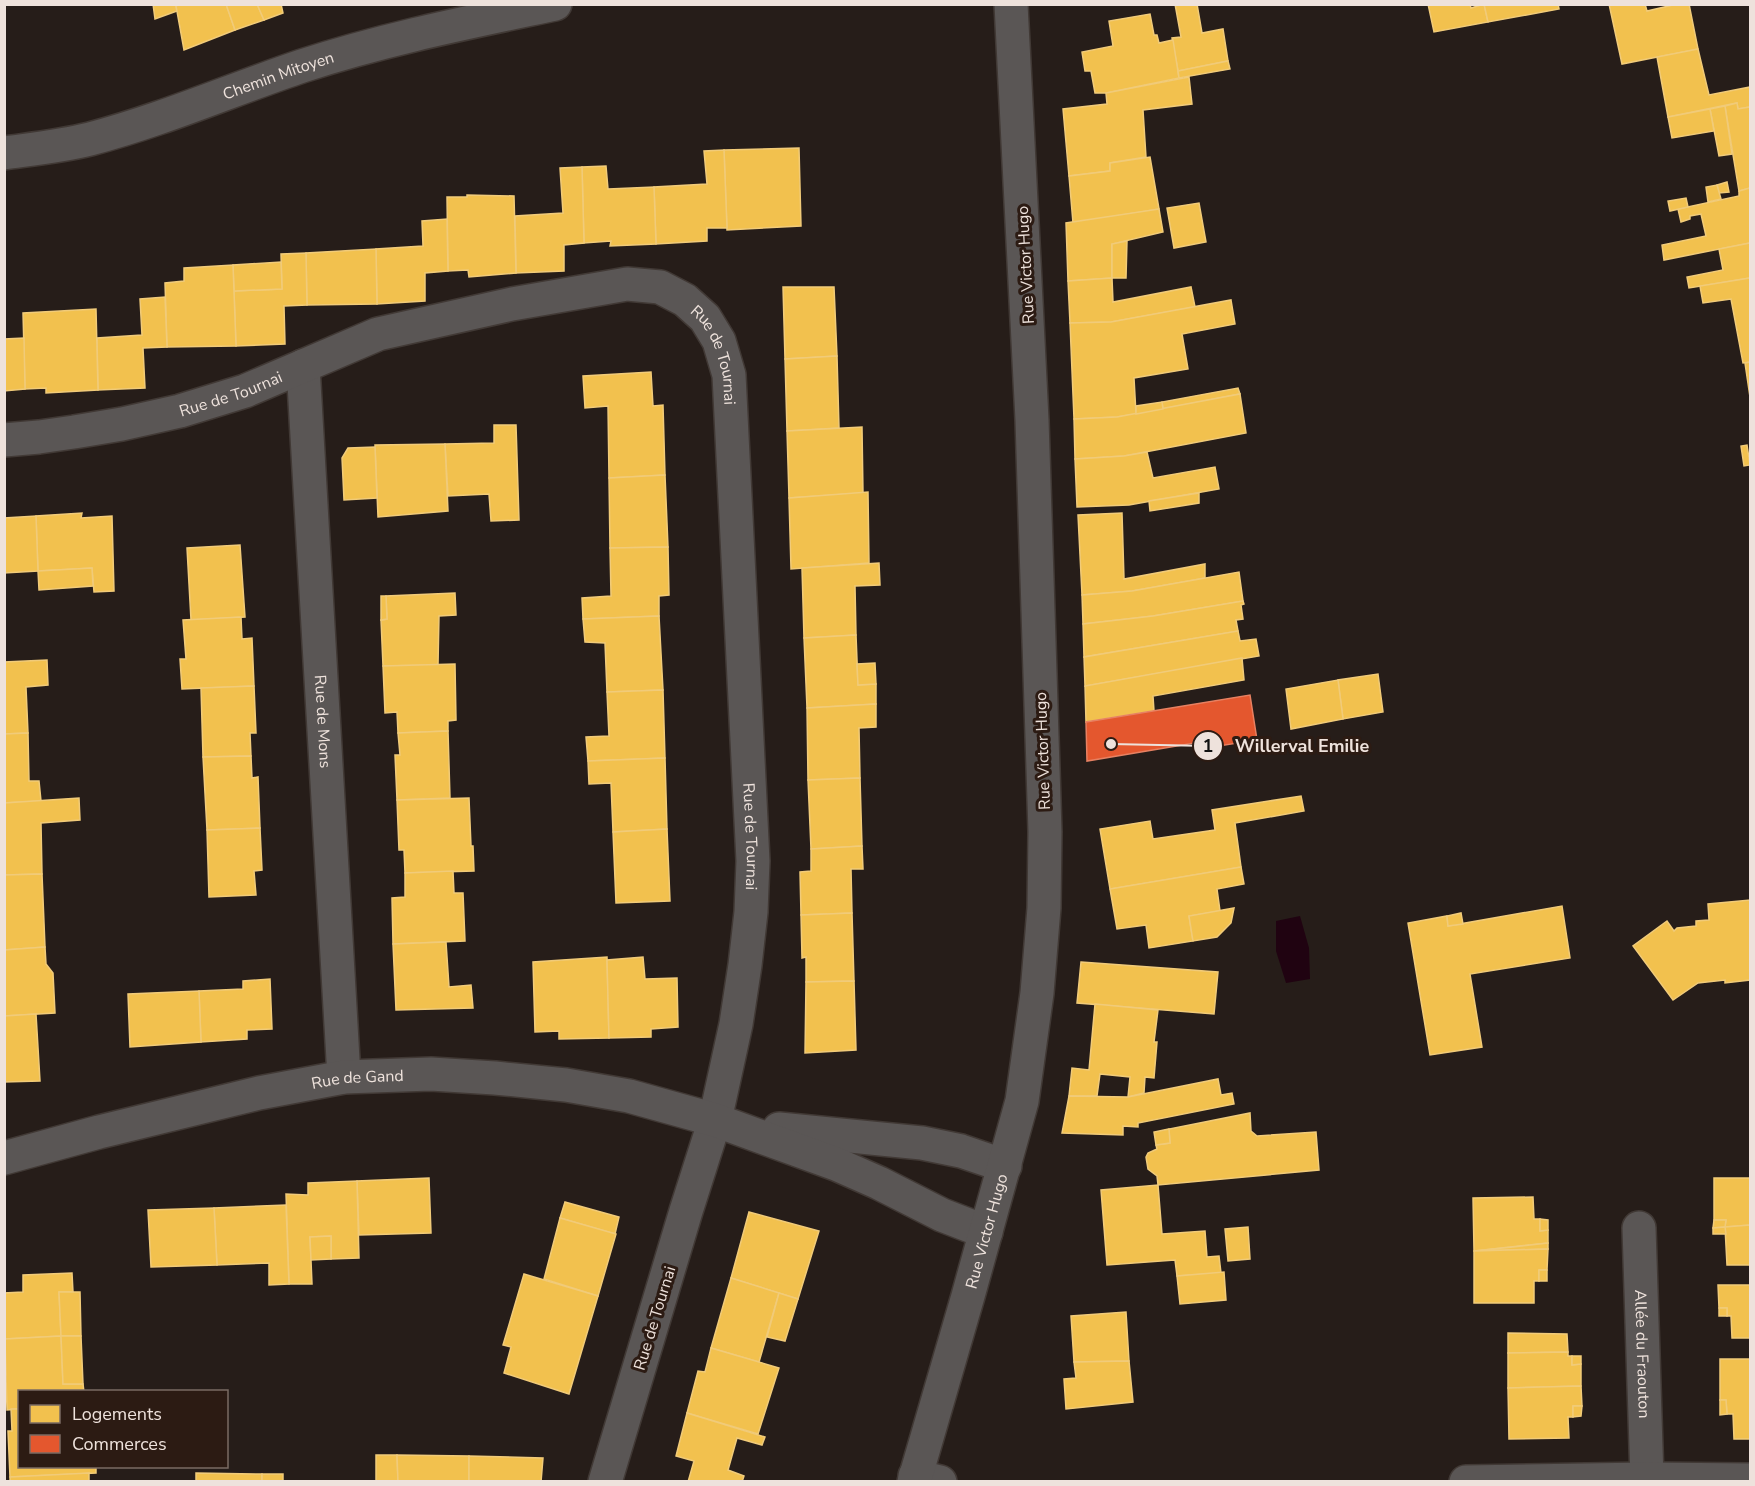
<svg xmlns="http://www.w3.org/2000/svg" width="1755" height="1486" font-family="'Nunito Sans',sans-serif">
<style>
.water{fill:#200311}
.homes{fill:#f2c14e;stroke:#f1cb79;stroke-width:1.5}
.shops{fill:#e4572e;stroke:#e78162;stroke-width:1.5}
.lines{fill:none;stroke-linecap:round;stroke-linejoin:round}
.minor-casing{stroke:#413935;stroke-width:36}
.tertiary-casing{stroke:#413935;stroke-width:36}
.minor{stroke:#5a5655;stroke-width:33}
.tertiary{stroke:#5a5655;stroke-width:33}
.labels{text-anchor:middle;stroke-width:6;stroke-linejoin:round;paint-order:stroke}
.street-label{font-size:16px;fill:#eee2dc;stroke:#2c1b13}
.leader{fill:none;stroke:#eee2dc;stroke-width:2}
.callout-dot{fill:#eee2dc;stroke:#2c1b13;stroke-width:2}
.mark-label{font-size:18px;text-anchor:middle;font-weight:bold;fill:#111}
.callout-label{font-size:18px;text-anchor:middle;font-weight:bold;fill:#eee2dc;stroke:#2c1b13;stroke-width:6;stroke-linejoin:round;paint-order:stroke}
</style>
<rect width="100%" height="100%" fill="#261d19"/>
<polygon class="water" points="1300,916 1309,948 1310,979 1286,983 1276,951 1276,921"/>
<g class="homes">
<polygon points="153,4 180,4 176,6 177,11 155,19"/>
<polygon points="180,4 226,4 235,30 184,50 176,6"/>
<polygon points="226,4 257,4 264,20 235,30"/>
<polygon points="257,4 281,4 283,13 264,20"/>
<polygon points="1175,4 1197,4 1202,33 1223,29 1228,61 1178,71 1172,38 1181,37"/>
<polygon points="1428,4 1470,4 1471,8 1484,4 1488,22 1434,32"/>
<polygon points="1484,4 1558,4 1559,9 1488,22"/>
<polygon points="1609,4 1645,4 1647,11 1677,4 1689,4 1698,49 1622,64"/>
<polygon points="1150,14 1154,35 1157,35 1159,43 1173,40 1179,78 1106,93 1095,93 1091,71 1085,71 1082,52 1113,46 1109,21"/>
<polygon points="1698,49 1709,95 1750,87 1750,107 1738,109 1737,103 1668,117 1657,57"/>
<polygon points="1228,61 1230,69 1179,78 1178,71"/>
<polygon points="1189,77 1192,104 1143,110 1146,157 1110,163 1110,171 1069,176 1063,109 1107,104 1106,93"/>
<polygon points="1737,103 1738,109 1750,107 1750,188 1739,191 1725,106"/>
<polygon points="1725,106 1732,154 1719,156 1710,109"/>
<polygon points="1710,109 1714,131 1672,138 1668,117"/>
<polygon points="799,148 801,226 727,230 724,150"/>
<polygon points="724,150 727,228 707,228 707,241 656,244 654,187 707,184 704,151"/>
<polygon points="1150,157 1159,209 1073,223 1069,176 1110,171 1110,163"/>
<polygon points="606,166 608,189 654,187 656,244 610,246 611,241 584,243 582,167"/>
<polygon points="582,167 584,243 564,245 564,271 516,273 515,216 563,213 560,168"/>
<polygon points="1727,182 1729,192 1719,193 1717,185"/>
<polygon points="1717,185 1721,199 1708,202 1706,187"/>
<polygon points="1750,188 1750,243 1664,260 1662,245 1706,236 1701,214 1690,216 1690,219 1681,222 1678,209 1739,196 1739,191"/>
<polygon points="467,195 514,196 516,273 469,277 468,270 448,271 447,197 467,197"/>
<polygon points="1686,198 1688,207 1670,211 1668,201"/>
<polygon points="1199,203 1206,242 1174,248 1167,208"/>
<polygon points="1159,209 1163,232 1112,244 1112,278 1068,281 1066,223"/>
<polygon points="447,219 448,271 425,273 425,301 377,304 376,249 423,246 422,221"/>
<polygon points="1127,241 1126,278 1112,278 1112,244"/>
<polygon points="1750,243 1750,278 1689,288 1687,277 1723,270 1719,249"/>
<polygon points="376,249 377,304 307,305 306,253"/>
<polygon points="306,253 307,305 284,306 285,344 236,346 234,291 282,289 281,254"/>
<polygon points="281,262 282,289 234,291 233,265"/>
<polygon points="233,265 236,346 167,347 165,283 184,281 184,268"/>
<polygon points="1112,278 1113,302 1191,287 1195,307 1111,322 1070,323 1068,281"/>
<polygon points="1750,278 1750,362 1743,363 1731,299 1703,303 1700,286"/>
<polygon points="783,287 834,287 837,356 785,359"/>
<polygon points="165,297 167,347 143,348 145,388 98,390 97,338 142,335 140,299"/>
<polygon points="1231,300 1235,324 1182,334 1188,369 1134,378 1136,414 1117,417 1074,419 1070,323 1111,322"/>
<polygon points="96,309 98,390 46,393 46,388 25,389 23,313"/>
<polygon points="24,338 25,389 4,391 4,339"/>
<polygon points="837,356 839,428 787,431 785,359"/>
<polygon points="1750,362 1750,397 1745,363"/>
<polygon points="651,372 653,406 663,405 665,475 609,478 608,406 585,408 583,376"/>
<polygon points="1238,388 1240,394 1163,409 1162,402"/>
<polygon points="1240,394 1246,433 1124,456 1075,459 1074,419 1117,417"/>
<polygon points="1162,402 1163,409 1136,414 1136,406"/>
<polygon points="494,425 516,425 519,520 491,521 489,494 448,496 445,444 494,443"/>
<polygon points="862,427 863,493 789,498 787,431"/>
<polygon points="445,444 448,511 378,517 375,445"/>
<polygon points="1747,445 1750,465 1744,466 1741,446"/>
<polygon points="375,447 377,498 344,500 342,458 348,448"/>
<polygon points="1147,452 1153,478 1215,467 1219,489 1129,505 1077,507 1075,459 1124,456"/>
<polygon points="665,475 668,547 610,548 609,478"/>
<polygon points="868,492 869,563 791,569 789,498"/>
<polygon points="1199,493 1199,503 1150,511 1149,501"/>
<polygon points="82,513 81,518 112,516 114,591 94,592 92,568 38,571 36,516"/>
<polygon points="1122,513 1124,579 1205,564 1205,578 1132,591 1082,595 1078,515"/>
<polygon points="36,516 38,571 4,573 4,518"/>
<polygon points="240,545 245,617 191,620 187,548"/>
<polygon points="668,547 669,595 659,596 659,616 583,619 582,598 611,596 610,548"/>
<polygon points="879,563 880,585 855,586 856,635 804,638 802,568"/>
<polygon points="92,568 93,586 39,590 38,571"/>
<polygon points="1239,572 1243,601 1153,616 1083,624 1082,595 1132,591"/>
<polygon points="455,593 456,615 439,616 438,665 383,666 381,620 387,619 386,596"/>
<polygon points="381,596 386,596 387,619 381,620"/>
<polygon points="1243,601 1244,604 1241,605 1243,619 1236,620 1238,631 1084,657 1083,624 1153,616"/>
<polygon points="659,616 663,690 607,692 605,643 585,642 583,619"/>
<polygon points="241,617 242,639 252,638 254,686 182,689 180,659 186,659 183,620"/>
<polygon points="1238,631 1240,641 1256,639 1259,656 1085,686 1084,657"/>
<polygon points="856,635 858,685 876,684 876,704 807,708 804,638"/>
<polygon points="1242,658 1244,680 1153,696 1154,711 1086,722 1085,686"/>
<polygon points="47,660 48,685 26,687 28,733 4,734 4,662"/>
<polygon points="875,663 876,684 858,685 857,664"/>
<polygon points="455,664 456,720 448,721 448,731 398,733 397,712 385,713 383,666"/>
<polygon points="1378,674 1383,712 1343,719 1338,680"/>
<polygon points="1338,680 1343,719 1291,729 1286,689"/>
<polygon points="254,686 256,733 250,733 251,756 203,757 201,688"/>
<polygon points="663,690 665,758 588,761 586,737 609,736 607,692"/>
<polygon points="876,704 876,727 859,728 860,778 808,780 807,708"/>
<polygon points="448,731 450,798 397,800 395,755 400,755 398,733"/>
<polygon points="28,733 29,781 39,781 41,801 4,803 4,734"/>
<polygon points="251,756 252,778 258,777 260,828 207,830 203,757"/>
<polygon points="665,758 667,829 613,832 611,783 589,784 588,761"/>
<polygon points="860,778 862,846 811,849 808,780"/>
<polygon points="1301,796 1304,811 1235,823 1241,867 1110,889 1100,829 1150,821 1153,839 1215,830 1212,810"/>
<polygon points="79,798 80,820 41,823 42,874 4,875 4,803"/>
<polygon points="469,798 471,846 473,846 474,871 405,873 404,850 399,850 397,800"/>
<polygon points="260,828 262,870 254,871 256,895 209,897 207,830"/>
<polygon points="667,829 670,901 616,903 613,832"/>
<polygon points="862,846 863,869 851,869 852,913 801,915 800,872 811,871 811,849"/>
<polygon points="1241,867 1244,884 1217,889 1220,911 1189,916 1193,941 1149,948 1146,925 1117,929 1110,889"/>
<polygon points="453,871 454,893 463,893 465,941 393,944 392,898 405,897 405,873"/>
<polygon points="42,874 45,947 4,950 4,875"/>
<polygon points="1750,900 1750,980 1725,983 1725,980 1698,983 1673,1000 1633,946 1667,921 1674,931 1677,928 1696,926 1696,921 1709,920 1708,904"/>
<polygon points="1562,906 1570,958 1470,974 1482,1047 1430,1055 1408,923 1447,916 1448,926"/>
<polygon points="1234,908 1231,923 1217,937 1193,941 1189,916"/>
<polygon points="852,913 854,981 806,982 806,957 802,958 801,915"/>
<polygon points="1461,913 1463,924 1448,926 1447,916"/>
<polygon points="446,942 449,987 471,985 473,1008 396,1010 393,944"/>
<polygon points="45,947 46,964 53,973 55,1013 4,1016 4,950"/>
<polygon points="607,957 609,1038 559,1039 559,1031 535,1032 533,962"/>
<polygon points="643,957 645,979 677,978 678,1027 651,1029 651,1037 609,1038 607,960"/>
<polygon points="1081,962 1218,972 1214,1014 1077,1003"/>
<polygon points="270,979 272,1029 247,1030 247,1039 201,1042 199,991 243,989 243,981"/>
<polygon points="854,981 856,1050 805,1053 806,982"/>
<polygon points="199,991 201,1042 130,1047 128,994"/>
<polygon points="1095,1004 1158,1010 1154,1042 1157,1042 1154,1078 1145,1077 1144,1093 1128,1097 1130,1077 1100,1074 1097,1096 1069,1096 1072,1068 1089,1070"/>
<polygon points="36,1014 40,1081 4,1082 4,1016"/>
<polygon points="1218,1079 1221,1095 1232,1093 1234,1104 1138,1123 1138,1127 1123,1126 1123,1135 1062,1133 1069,1096 1128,1097"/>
<polygon points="1250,1113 1251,1131 1257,1136 1316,1132 1319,1170 1158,1185 1157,1176 1148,1169 1146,1157 1148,1153 1157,1149 1156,1145 1170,1143 1169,1129"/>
<polygon points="1169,1129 1170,1143 1156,1145 1154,1132"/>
<polygon points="429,1178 431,1233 359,1235 357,1181"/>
<polygon points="1714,1178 1750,1178 1750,1225 1725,1227 1726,1220 1714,1220"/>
<polygon points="357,1181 359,1258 331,1259 331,1236 310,1237 312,1284 289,1284 286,1194 308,1195 308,1183"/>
<polygon points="1158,1185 1162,1234 1205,1231 1207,1257 1219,1256 1221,1273 1177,1276 1175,1260 1107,1265 1101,1190"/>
<polygon points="1533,1197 1534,1219 1540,1219 1540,1231 1548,1230 1548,1243 1474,1251 1473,1198"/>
<polygon points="565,1202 619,1217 615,1234 560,1218"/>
<polygon points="286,1205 289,1284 269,1285 269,1263 217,1265 214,1208"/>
<polygon points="214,1208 217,1265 151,1267 148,1210"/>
<polygon points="749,1212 819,1231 798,1299 731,1278"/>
<polygon points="560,1218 616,1234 598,1296 544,1279"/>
<polygon points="1540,1219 1548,1220 1548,1230 1540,1231"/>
<polygon points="1714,1220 1726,1220 1725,1227 1713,1228"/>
<polygon points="1750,1225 1750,1265 1727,1265 1725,1227"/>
<polygon points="1248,1227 1250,1259 1228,1261 1225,1229"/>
<polygon points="1725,1227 1726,1234 1713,1234 1713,1228"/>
<polygon points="331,1236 331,1259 311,1260 310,1237"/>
<polygon points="1548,1243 1548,1249 1474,1251 1513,1247"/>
<polygon points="1548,1249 1547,1270 1539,1270 1539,1281 1534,1281 1534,1303 1474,1303 1474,1251"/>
<rect x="1539" y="1270" width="8" height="11"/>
<polygon points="1224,1272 1226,1300 1180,1304 1177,1276"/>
<polygon points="72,1273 73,1292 59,1292 61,1336 5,1339 4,1293 23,1292 23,1275"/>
<polygon points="524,1274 598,1296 569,1394 504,1373 511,1347 503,1345"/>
<polygon points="731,1278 779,1293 759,1362 711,1348"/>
<polygon points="1718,1285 1750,1285 1750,1338 1732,1338 1731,1316 1727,1316 1727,1308 1719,1308"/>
<polygon points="59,1292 80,1292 81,1336 61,1336"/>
<polygon points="779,1293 798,1299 785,1341 767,1337"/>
<rect x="1719" y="1308" width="8" height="8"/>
<polygon points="1126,1312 1129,1361 1074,1362 1071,1316"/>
<polygon points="1508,1333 1567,1334 1568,1352 1508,1353"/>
<polygon points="61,1336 63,1384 83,1384 84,1392 20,1392 20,1409 7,1410 5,1339"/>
<polygon points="61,1336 81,1336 83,1384 63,1384"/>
<polygon points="711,1348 779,1368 758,1434 687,1413 698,1371 705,1372"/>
<polygon points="1568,1352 1568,1356 1572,1356 1572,1365 1581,1364 1581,1386 1508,1388 1508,1353"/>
<polygon points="1572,1356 1581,1356 1581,1364 1572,1365"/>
<polygon points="1720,1359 1750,1359 1750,1439 1734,1439 1733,1414 1727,1414 1726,1400 1720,1400"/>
<polygon points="1129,1361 1133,1402 1066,1409 1064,1379 1076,1378 1074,1362"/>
<polygon points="1581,1386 1582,1406 1573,1406 1573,1417 1568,1417 1569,1438 1509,1439 1508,1388"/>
<polygon points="1720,1400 1726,1400 1727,1414 1720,1415"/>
<polygon points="1573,1406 1582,1406 1581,1416 1573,1417"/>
<polygon points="11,1409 20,1409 20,1466 96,1466 96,1473 10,1477 8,1431 12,1431"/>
<polygon points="687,1413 765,1437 762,1445 737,1438 728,1470 744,1476 742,1482 688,1482 694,1461 676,1456"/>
<polygon points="376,1455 397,1455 398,1482 376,1482"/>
<polygon points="397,1455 469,1456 469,1482 398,1482"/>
<polygon points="469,1456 543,1458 541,1482 469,1482"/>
<polygon points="89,1473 89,1482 10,1482 10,1477"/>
<polygon points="196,1473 262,1474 262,1482 196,1482"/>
<rect x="262" y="1474" width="21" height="8"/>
</g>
<polygon class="shops" points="1250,695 1257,740 1219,746 1218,739 1087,761 1086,722"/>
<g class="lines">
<g class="minor-casing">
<g id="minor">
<path id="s1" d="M4 153C33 149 62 146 90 139 162 120 231 90 302 66 384 39 470 22 555 4"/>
<path id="s2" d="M303 366 344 1077"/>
<path id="s3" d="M4 440 39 437 74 432 122 424 180 411 245 391 378 334 512 304 627 284 660 287 685 300 705 318 719 341 729 375 753 861 751 912 745 965 736 1024 715 1120 686 1211 605 1482"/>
<polyline points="779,1129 922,1143 961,1151 1005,1166"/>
<path id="s4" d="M4 1158 99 1132 259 1093 344 1077 431 1074 495 1078 566 1085 629 1096 715 1120 836 1164 879 1183 942 1215 986 1232"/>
<path id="s5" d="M1639 1228 1647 1479"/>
<polyline points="915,1476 940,1482"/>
<polyline points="1466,1482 1647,1479 1750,1480"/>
</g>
</g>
<g class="tertiary-casing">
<g id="tertiary">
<path id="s6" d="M914 1482 968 1296 1022 1101 1037 993 1044 908 1045 832 1032 420 1011 4"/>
</g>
</g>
<use href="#minor" class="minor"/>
<use href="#tertiary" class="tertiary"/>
</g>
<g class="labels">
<g class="street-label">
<text dy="6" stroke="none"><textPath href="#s1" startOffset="286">Chemin Mitoyen</textPath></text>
<text transform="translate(1025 265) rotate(-93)" y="6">Rue Victor Hugo</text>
<text dy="6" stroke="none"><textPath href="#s3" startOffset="772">Rue de Tournai</textPath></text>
<text dy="6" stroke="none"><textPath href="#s3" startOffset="232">Rue de Tournai</textPath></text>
<text dy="6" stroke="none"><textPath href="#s2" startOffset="356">Rue de Mons</textPath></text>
<text transform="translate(1042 751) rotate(-92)" y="6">Rue Victor Hugo</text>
<text dy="6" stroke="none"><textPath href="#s3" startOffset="1258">Rue de Tournai</textPath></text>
<text dy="6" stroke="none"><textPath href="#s4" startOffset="363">Rue de Gand</textPath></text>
<text dy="6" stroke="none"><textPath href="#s6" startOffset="261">Rue Victor Hugo</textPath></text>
<text transform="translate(654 1318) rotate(-73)" y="6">Rue de Tournai</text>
<text dy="6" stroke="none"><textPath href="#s5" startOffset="126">Allée du Fraouton</textPath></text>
</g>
</g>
<path class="leader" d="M1111 744L1208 746"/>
<g class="callout-dot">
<circle cx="1111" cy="744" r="6"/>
<circle cx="1208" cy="746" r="15"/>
</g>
<g class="mark-label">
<text x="1208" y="752">1</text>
</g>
<g class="callout-label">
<text x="1302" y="752">Willerval Emilie</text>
</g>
<rect width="1755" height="1486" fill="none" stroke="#eee2dc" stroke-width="12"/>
<rect x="18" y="1390" width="210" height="78" fill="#2c1b13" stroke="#7a6b63" stroke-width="1.5"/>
<rect x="30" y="1405" width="30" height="18" fill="#f2c14e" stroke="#7a6b63" stroke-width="1.5"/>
<text x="72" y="1420" font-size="18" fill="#eee2dc">Logements</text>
<rect x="30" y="1435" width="30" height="18" fill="#e4572e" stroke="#7a6b63" stroke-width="1.5"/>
<text x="72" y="1450" font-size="18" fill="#eee2dc">Commerces</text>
</svg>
